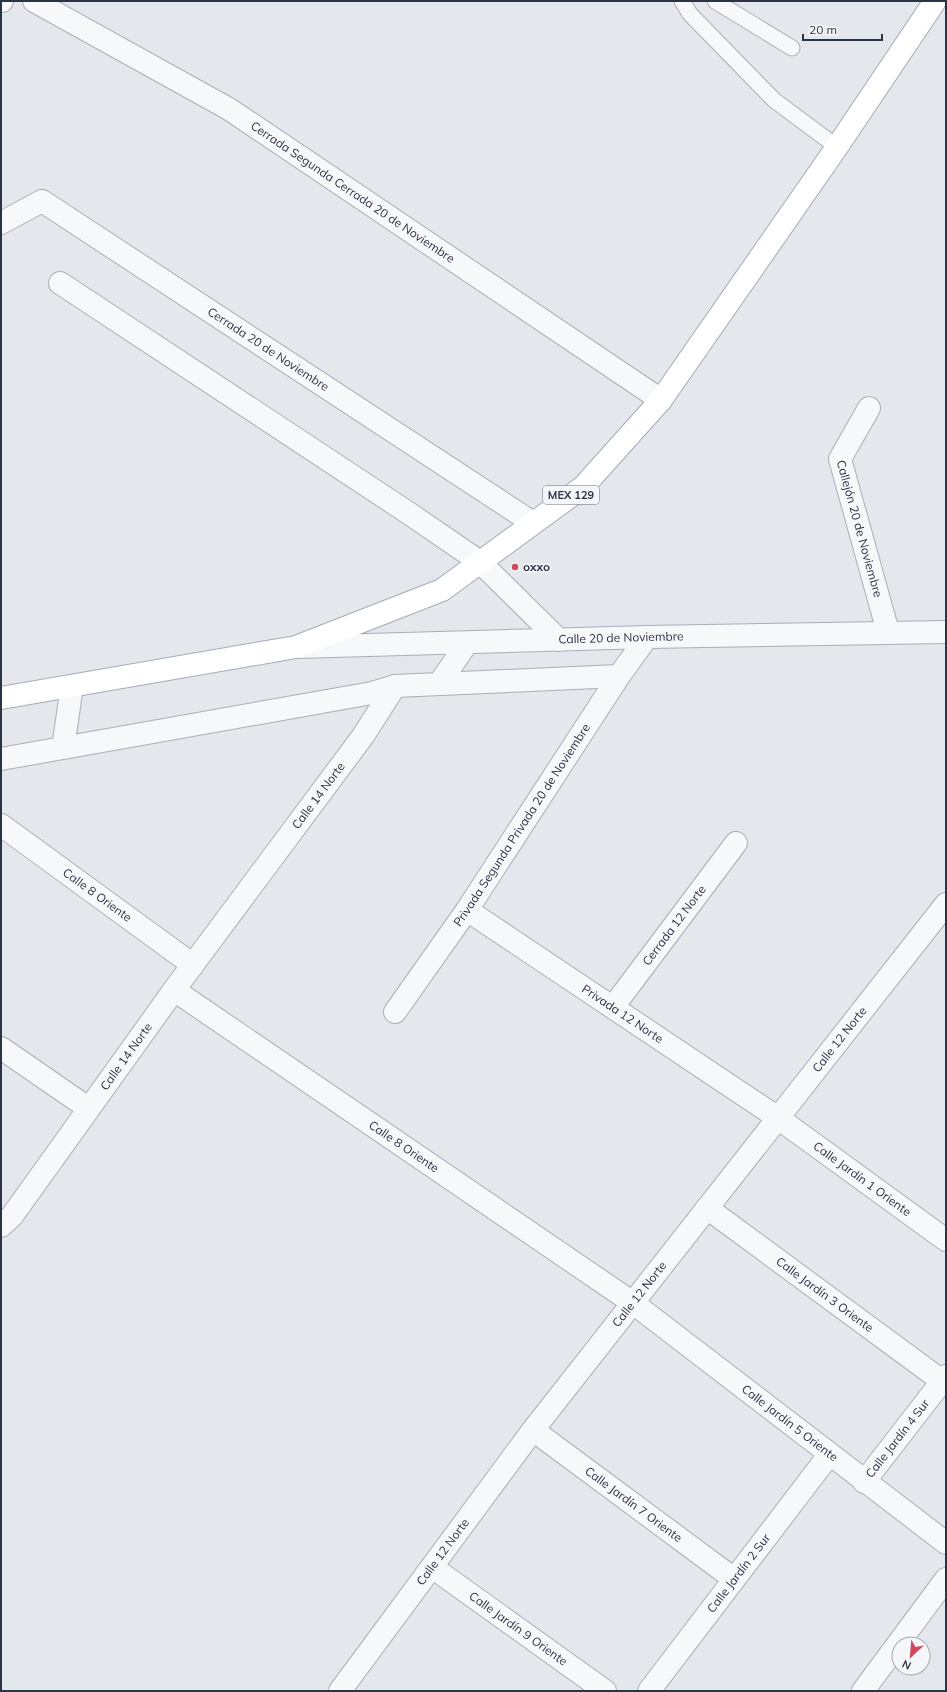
<svg xmlns="http://www.w3.org/2000/svg" width="947" height="1692" font-family="Mulish,sans-serif">
<style>
.lines{fill:none;stroke-linecap:round;stroke-linejoin:round}
.service-casing{stroke:#a9aeb7;stroke-width:17}
.minor-casing{stroke:#a9aeb7;stroke-width:24}
.primary-casing{stroke:#a3abb8;stroke-width:24}
.service{stroke:#f7f8fa;stroke-width:15}
.minor{stroke:#f7f8fa;stroke-width:22}
.primary{stroke:#fff;stroke-width:22}
.poi-dot{fill:#d1495b;stroke:#f4f6f9;stroke-width:1.5}
.labels{text-anchor:middle;stroke-width:3;stroke-linejoin:round;paint-order:stroke}
.shield{fill:#f4f6f9;stroke:#676e7b;stroke-width:1}
.shield-label{font-size:11px;font-weight:bold;fill:#2b3445}
.street-label{font-size:12px;fill:#2b3445;stroke:#f4f6f9}
.poi-label{font-size:12px;font-weight:bold;fill:#2b3445;stroke:#f4f6f9;text-anchor:start}
</style>
<rect width="100%" height="100%" fill="#e4e7ec"/>
<g class="lines">
<g class="service-casing">
<g id="service">
<polyline points="682,1 690,14 774,100 837,147"/>
<polyline points="715,1 792,48"/>
</g>
</g>
<g class="minor-casing">
<g id="minor">
<polyline points="1,1 2,1"/>
<path id="s1" d="M34 1 229 109 661 400"/>
<path id="s2" d="M1 223 42 201 533 523"/>
<polyline points="60,283 410,514 480,562 559,640"/>
<path id="s3" d="M869 408 840 459 888 632"/>
<path id="s4" d="M297 647 647 637 946 632"/>
<polyline points="439,684 467,643"/>
<polyline points="63,748 72,686"/>
<polyline points="1,759 372,693 395,686 619,676"/>
<path id="s5" d="M1 825 193 965"/>
<path id="s6" d="M467 910 778 1118 946 1240"/>
<path id="s7" d="M174 990 633 1303 946 1543"/>
<path id="s8" d="M613 1007 736 843"/>
<path id="s9" d="M395 1012 467 910 619 676 647 637"/>
<polyline points="1,1048 88,1108"/>
<path id="s10" d="M707 1208 942 1381"/>
<path id="s11" d="M1 1226 12 1216 174 990 363 736 395 686"/>
<path id="s12" d="M533 1430 734 1579"/>
<path id="s13" d="M864 1482 946 1376"/>
<path id="s14" d="M432 1567 605 1691"/>
<path id="s15" d="M340 1691 533 1430 946 904"/>
<path id="s16" d="M649 1691 829 1455"/>
<polyline points="863,1691 946,1579"/>
</g>
</g>
<g class="primary-casing">
<polyline id="primary" points="1,698 296,647 442,590 583,487 661,400 837,147 935,1"/>
</g>
<use href="#service" class="service"/>
<use href="#minor" class="minor"/>
<use href="#primary" class="primary"/>
</g>
<circle class="poi-dot" cx="515" cy="567" r="4"/>
<g class="labels">
<rect class="shield" x="543" y="486" width="56" height="18" rx="3"/>
<g class="shield-label">
<text x="571" y="499">MEX 129</text>
</g>
<g class="street-label">
<text dy="4" stroke="none"><textPath href="#s1" startOffset="372">Cerrada Segunda Cerrada 20 de Noviembre</textPath></text>
<text dy="4" stroke="none"><textPath href="#s2" startOffset="317">Cerrada 20 de Noviembre</textPath></text>
<text dy="4" stroke="none"><textPath href="#s3" startOffset="131">Callejón 20 de Noviembre</textPath></text>
<text dy="4" stroke="none"><textPath href="#s4" startOffset="324">Calle 20 de Noviembre</textPath></text>
<text dy="4" stroke="none"><textPath href="#s11" startOffset="535">Calle 14 Norte</textPath></text>
<text dy="4" stroke="none"><textPath href="#s9" startOffset="226">Privada Segunda Privada 20 de Noviembre</textPath></text>
<text dy="4" stroke="none"><textPath href="#s5" startOffset="119">Calle 8 Oriente</textPath></text>
<text dy="4" stroke="none"><textPath href="#s8" startOffset="102">Cerrada 12 Norte</textPath></text>
<text dy="4" stroke="none"><textPath href="#s6" startOffset="187">Privada 12 Norte</textPath></text>
<text dy="4" stroke="none"><textPath href="#s15" startOffset="821">Calle 12 Norte</textPath></text>
<text dy="4" stroke="none"><textPath href="#s11" startOffset="211">Calle 14 Norte</textPath></text>
<text dy="4" stroke="none"><textPath href="#s7" startOffset="278">Calle 8 Oriente</textPath></text>
<text dy="4" stroke="none"><textPath href="#s6" startOffset="478">Calle Jardín 1 Oriente</textPath></text>
<text dy="4" stroke="none"><textPath href="#s10" startOffset="146">Calle Jardín 3 Oriente</textPath></text>
<text dy="4" stroke="none"><textPath href="#s15" startOffset="497">Calle 12 Norte</textPath></text>
<text dy="4" stroke="none"><textPath href="#s7" startOffset="753">Calle Jardín 5 Oriente</textPath></text>
<text dy="4" stroke="none"><textPath href="#s13" startOffset="55">Calle Jardín 4 Sur</textPath></text>
<text dy="4" stroke="none"><textPath href="#s12" startOffset="125">Calle Jardín 7 Oriente</textPath></text>
<text dy="4" stroke="none"><textPath href="#s15" startOffset="173">Calle 12 Norte</textPath></text>
<text dy="4" stroke="none"><textPath href="#s16" startOffset="148">Calle Jardín 2 Sur</textPath></text>
<text dy="4" stroke="none"><textPath href="#s14" startOffset="106">Calle Jardín 9 Oriente</textPath></text>
</g>
<g class="poi-label">
<text x="523" y="571">oxxo</text>
</g>
</g>
<rect width="947" height="1692" fill="none" stroke="#2b3445" stroke-width="4"/>
<g transform="translate(911 1656) rotate(206)"><circle r="19" fill="#f4f6f9" stroke="#a4a8b1"/>
<path d="M0-3L7 15L0 10L-7 15Z" fill="#d1495b"/>
<text y="-6" font-size="11" font-weight="bold" text-anchor="middle" fill="#2b3445">N</text>
</g>
<path d="M803 34v6h79v-6" fill="none" stroke="#2b3445" stroke-width="2"/>
<text x="809" y="34" font-size="12" fill="#2b3445" stroke="#f4f6f9" stroke-width="3" paint-order="stroke">20 m</text>
</svg>
